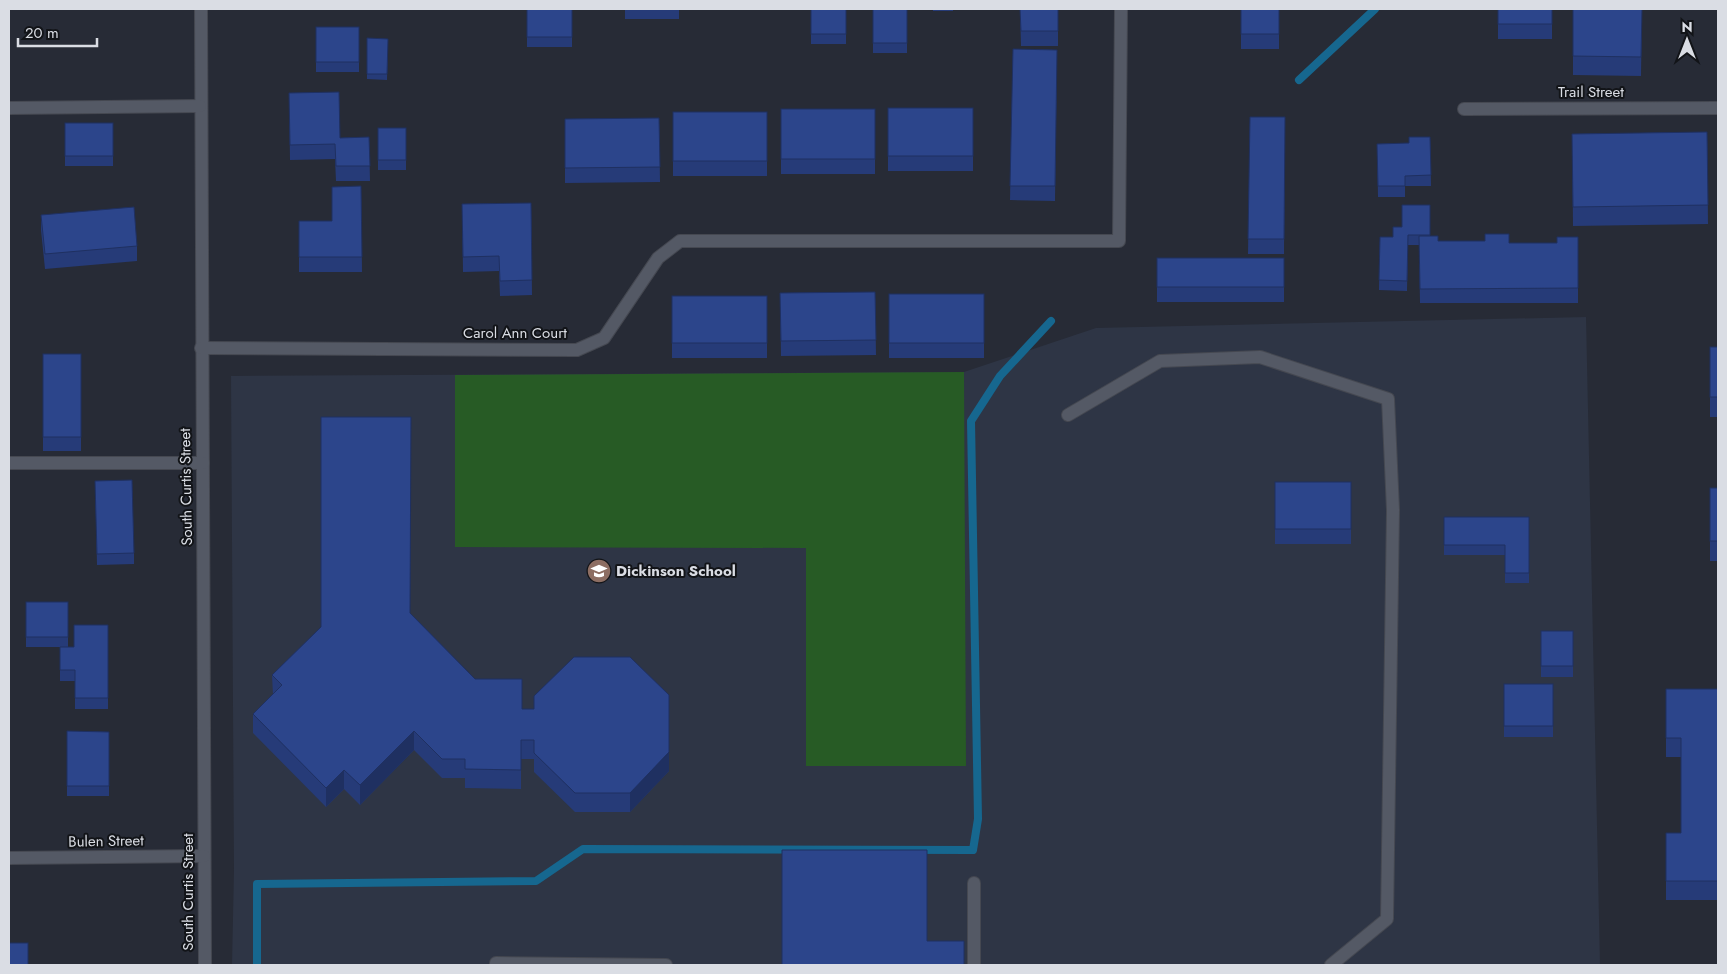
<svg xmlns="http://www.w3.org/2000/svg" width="1727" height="974" font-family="Jost,sans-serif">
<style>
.built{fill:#2e3545}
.green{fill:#275b25}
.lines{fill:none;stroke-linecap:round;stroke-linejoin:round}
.stream{stroke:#16678f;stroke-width:8}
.minor-casing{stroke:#454851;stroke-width:14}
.minor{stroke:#545965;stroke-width:12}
.wall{fill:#263b78}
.shaded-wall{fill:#1f3061}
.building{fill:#2c458b;stroke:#1f3061}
.labels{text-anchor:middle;stroke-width:4;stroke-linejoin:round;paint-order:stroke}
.street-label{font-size:15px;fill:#dadde4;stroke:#121418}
.poi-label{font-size:15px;font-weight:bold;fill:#dadde4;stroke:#121418;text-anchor:start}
</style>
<rect width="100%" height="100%" fill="#272b36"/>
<polygon class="built" points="1586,317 1600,965 232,965 234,870 231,376 964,372 1096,328"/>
<polygon class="green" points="964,372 966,766 806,766 806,548 455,547 455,375"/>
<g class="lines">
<g class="stream">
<polyline points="1299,80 1375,9"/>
<polyline points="257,965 257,884 536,881 583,849 973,850 978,819 971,421 1000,376 1051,321"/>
</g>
<g class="minor-casing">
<g id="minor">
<polyline points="201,9 205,965"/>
<polyline points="9,108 200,106"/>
<polyline points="1464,109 1718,108"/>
<polyline points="201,348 577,350 604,338 658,258 680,241 1119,241 1121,9"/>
<polyline points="1068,415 1160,361 1260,357 1388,399 1393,510 1387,919 1331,965"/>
<polyline points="9,463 203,463"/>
<polyline points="9,858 204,856"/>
<polyline points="974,883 974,965"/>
<polyline points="496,965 496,963 666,965"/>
</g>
</g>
<use href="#minor" class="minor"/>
</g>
<g class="wall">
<rect x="527" y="9" width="45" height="38"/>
<rect x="625" y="9" width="54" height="10"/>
<rect x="811" y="9" width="35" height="35"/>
<rect x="873" y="9" width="34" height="44"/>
<rect x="933" y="9" width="20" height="2"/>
<polygon points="1020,9 1058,9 1058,46 1021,46"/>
<rect x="1241" y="9" width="38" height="40"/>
<rect x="1498" y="9" width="54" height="30"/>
<polygon points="1573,9 1642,9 1641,76 1573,75"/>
<rect x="316" y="27" width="43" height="45"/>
<polygon points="367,38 388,39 387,80 367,79"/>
<polygon points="1013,49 1057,50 1055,201 1010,200"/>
<polygon points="289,93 340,138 369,137 370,181 336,181 335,159 290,160"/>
<rect x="888" y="108" width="85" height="63"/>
<rect x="781" y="109" width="94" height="65"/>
<rect x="673" y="112" width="94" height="64"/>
<polygon points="1250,117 1285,117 1284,254 1248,254"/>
<polygon points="659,118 660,182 565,183 565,119"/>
<rect x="65" y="123" width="48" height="43"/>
<rect x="378" y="128" width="28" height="42"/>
<polygon points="1707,132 1708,224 1573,226 1572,134"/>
<polygon points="1430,137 1431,186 1405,186 1405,197 1378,197 1377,144 1409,143"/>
<polygon points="361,186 362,272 299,272 299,221 332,221"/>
<polygon points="531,203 532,295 500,296 499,271 463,272 462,204"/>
<polygon points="1430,205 1430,236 1438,241 1509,243 1557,243 1578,237 1578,303 1420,303 1419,245 1408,245 1407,291 1379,290 1380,237 1393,237 1402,227"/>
<polygon points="41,215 137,246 137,261 45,269 41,230"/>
<rect x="1157" y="258" width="127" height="44"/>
<polygon points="875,292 876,355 781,356 780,293"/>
<rect x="889" y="294" width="95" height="64"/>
<rect x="672" y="296" width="95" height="62"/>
<rect x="1710" y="347" width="8" height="70"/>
<rect x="43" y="354" width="38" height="97"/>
<polygon points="95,481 134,553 134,564 97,565"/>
<rect x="1275" y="482" width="76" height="62"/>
<rect x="1710" y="488" width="8" height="73"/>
<polygon points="1444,517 1529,517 1529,583 1505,583 1505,555 1444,555"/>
<rect x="26" y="602" width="42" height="45"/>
<polygon points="410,613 475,679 522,709 669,771 630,812 575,812 534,772 534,759 521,759 521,789 465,788 465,778 442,778 414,750 360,805 344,789 326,807 253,733 253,714 273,695 272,675"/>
<polygon points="108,625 108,709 75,709 75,681 60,681 60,647 74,647"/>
<rect x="1541" y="631" width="32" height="46"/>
<rect x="1504" y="684" width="49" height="53"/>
<polygon points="1666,689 1718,689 1718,900 1666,900 1666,833 1681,833 1681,757 1666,757"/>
<polygon points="67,731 109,732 109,796 67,796"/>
</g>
<g class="shaded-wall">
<polygon points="414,731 414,750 360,805 360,785"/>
<polygon points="669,752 669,771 630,812 630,793"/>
<polygon points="344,770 344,789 326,807 326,788"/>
</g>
<g class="building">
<rect x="527" y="9" width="45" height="28"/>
<rect x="811" y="9" width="35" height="25"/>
<rect x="873" y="9" width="34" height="34"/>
<polygon points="1020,9 1058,9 1058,31 1021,31"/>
<rect x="1241" y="9" width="38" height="25"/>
<rect x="1498" y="9" width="54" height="15"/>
<polygon points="1573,9 1642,9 1641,57 1573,56"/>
<rect x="316" y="27" width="43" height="35"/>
<polygon points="367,38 388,39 387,74 367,74"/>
<polygon points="1013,49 1057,50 1055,186 1010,186"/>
<polygon points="339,92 340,138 369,137 370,166 336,166 335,144 290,145 289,93"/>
<rect x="888" y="108" width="85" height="48"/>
<rect x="781" y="109" width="94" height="50"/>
<rect x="673" y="112" width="94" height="49"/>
<polygon points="1250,117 1285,117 1284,239 1248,239"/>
<polygon points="659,118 660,167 565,168 565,119"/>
<rect x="65" y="123" width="48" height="33"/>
<rect x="378" y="128" width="28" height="32"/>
<polygon points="1707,132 1708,205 1573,207 1572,134"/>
<polygon points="1409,137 1430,137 1431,175 1405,176 1405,186 1378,186 1377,144 1409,143"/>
<polygon points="361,186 362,257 299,257 299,221 332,221 332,187"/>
<polygon points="531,203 532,280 500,281 499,256 463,257 462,204"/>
<polygon points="1402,205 1430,205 1430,235 1408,235 1407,281 1379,280 1380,237 1393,237 1393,227 1402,227"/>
<polygon points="134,207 137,246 45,254 41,215"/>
<polygon points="1485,234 1509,234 1509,243 1557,243 1557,237 1578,237 1578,288 1420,289 1419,236 1438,236 1438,241 1485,241"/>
<rect x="1157" y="258" width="127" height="29"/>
<polygon points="875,292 876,340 781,341 780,293"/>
<rect x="889" y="294" width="95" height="49"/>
<rect x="672" y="296" width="95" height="47"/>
<rect x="1710" y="347" width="8" height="50"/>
<rect x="43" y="354" width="38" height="83"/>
<polygon points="321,417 411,417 410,613 475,679 522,679 522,709 534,709 534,696 574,657 630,657 669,695 669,752 630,793 575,793 534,753 534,740 521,740 521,770 465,769 465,759 442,759 414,731 360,785 344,770 326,788 253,714 282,685 272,675 321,627"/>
<polygon points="132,480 134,553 97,554 95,481"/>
<rect x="1275" y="482" width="76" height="47"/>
<rect x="1710" y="488" width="8" height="53"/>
<polygon points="1444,517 1529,517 1529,573 1505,573 1505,545 1444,545"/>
<rect x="26" y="602" width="42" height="35"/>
<polygon points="74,625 108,625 108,698 75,698 75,670 60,670 60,647 74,647"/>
<rect x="1541" y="631" width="32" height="35"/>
<rect x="1504" y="684" width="49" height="42"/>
<polygon points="1666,689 1718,689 1718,881 1666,881 1666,833 1681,833 1681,738 1666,738"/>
<polygon points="67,731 109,732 109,786 67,786"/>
<polygon points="782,850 927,850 927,941 964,941 964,965 782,965"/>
<rect x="9" y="943" width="19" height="22"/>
</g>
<defs>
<g id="school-disc" transform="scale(1.25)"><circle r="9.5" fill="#8d6e63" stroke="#121418"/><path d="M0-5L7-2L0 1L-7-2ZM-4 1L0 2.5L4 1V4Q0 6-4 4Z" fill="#fff"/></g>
</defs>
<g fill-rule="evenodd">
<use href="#school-disc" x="599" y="571"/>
</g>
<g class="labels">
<g class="street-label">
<text x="1591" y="97">Trail Street</text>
<text x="515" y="338">Carol Ann Court</text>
<text transform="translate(186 487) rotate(-91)" y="5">South Curtis Street</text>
<text transform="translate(106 841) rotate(-1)" y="5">Bulen Street</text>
<text transform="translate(188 892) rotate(-90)" y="5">South Curtis Street</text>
</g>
<g class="poi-label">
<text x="616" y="576">Dickinson School</text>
</g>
</g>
<rect width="1727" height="974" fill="none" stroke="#dadde4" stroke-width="20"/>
<g transform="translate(1687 40)" stroke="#121418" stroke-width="4" paint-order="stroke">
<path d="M0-4L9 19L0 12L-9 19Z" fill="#dadde4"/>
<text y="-8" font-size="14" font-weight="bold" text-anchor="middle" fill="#dadde4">N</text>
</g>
<path d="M18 38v8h79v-8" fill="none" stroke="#dadde4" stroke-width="2.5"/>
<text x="25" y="38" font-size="15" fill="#dadde4" stroke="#121418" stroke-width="4" paint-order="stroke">20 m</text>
</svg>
